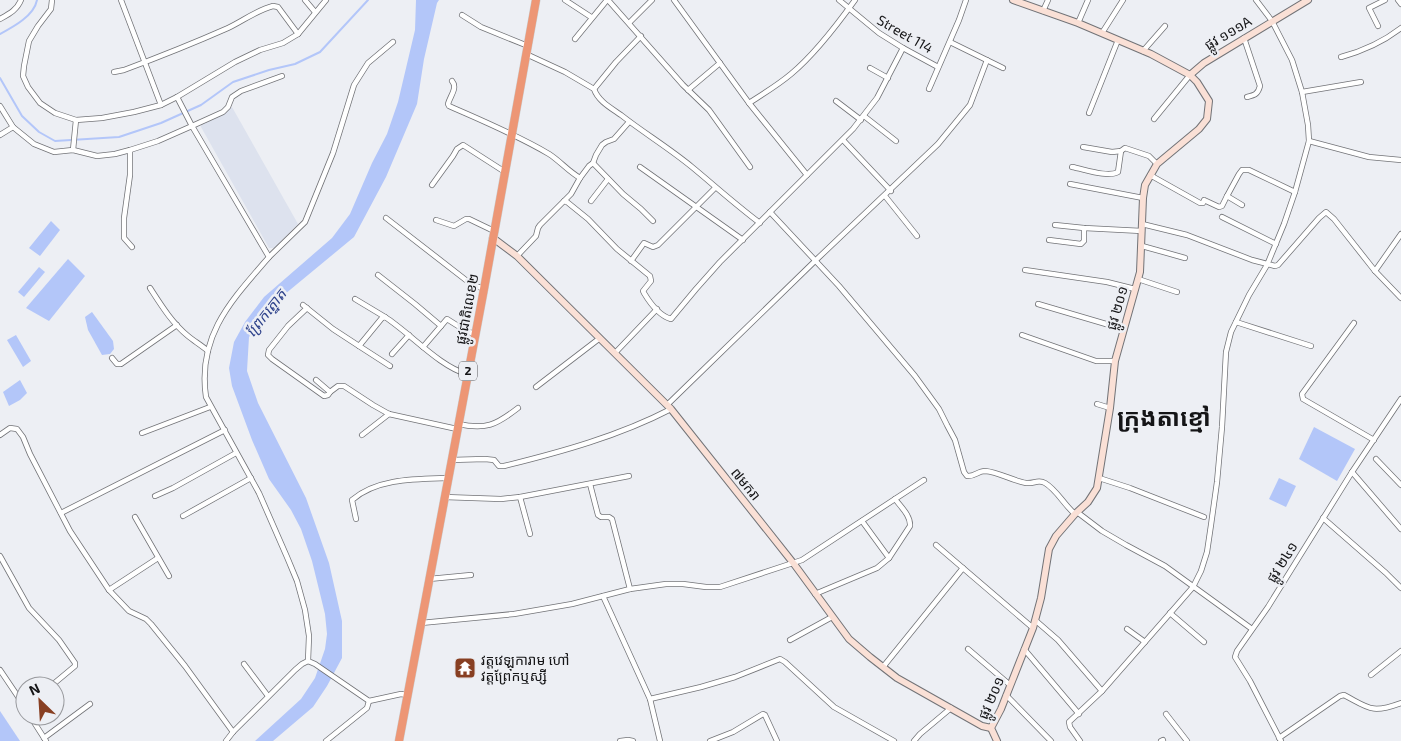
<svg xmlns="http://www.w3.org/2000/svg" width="1401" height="741" font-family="'Exo 2','Noto Sans Khmer',sans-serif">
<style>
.built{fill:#dde2ee}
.water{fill:#b3c6f9}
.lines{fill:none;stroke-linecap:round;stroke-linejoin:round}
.stream{stroke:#b3c6f9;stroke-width:2}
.street-casing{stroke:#727377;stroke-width:6}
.secondary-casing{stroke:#727377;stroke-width:8}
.highway-casing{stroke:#ccc;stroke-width:9}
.street{stroke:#fff;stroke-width:4.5}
.secondary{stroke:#fae0d6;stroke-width:6}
.highway{stroke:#ed9675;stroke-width:8}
.labels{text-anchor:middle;stroke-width:5;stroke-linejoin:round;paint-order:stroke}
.shield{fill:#edeff4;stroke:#565659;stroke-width:1}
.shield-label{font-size:12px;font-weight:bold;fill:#151517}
.street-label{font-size:14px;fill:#151517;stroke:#edeff4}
.poi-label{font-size:14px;fill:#151517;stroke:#edeff4;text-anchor:start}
.water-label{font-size:15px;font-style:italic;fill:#2e428b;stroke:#edeff4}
.town-label{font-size:24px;font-weight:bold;fill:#151517;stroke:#edeff4}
</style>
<rect width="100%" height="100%" fill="#edeff4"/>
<polygon class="built" points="232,107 298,224 274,248 269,248 201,127 201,124"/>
<g class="water">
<polygon points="416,0 439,0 437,3 424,59 417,104 386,177 354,237 279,299 249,337 247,371 258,403 306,498 329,563 342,621 342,658 327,686 313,707 273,741 255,741 301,699 315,678 325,649 327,634 325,614 312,561 301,529 291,510 269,479 252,440 232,386 229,368 234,342 245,322 264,297 332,238 350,214 372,163 387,134 398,102 415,30"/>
<polygon points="51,221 60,230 40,256 29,248"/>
<polygon points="68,259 85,276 49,321 26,308"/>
<polygon points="39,267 45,272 24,297 18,292"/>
<polygon points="92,312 113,341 114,349 110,354 102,355 88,330 85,317"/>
<polygon points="16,335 31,361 23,367 7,340"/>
<polygon points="20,380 27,393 20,400 9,406 3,392"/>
<polygon points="1314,427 1355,449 1337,481 1299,459"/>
<polygon points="1279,478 1296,486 1286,507 1269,499"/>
<polygon points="0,711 20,741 0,741"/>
</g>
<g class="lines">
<g class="stream">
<path d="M0 34C13 27 34 16 37 0"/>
<polyline points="0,78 22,116 39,132 55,141 119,137 161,123 201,105 233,82 269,70 295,64 320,52 368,0"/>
</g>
<g class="street-casing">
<g id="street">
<polyline points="52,0 51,9 38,26 29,41 24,66 23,76 28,87 40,103 55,113 76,120 102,118 134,112 161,105 177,97 235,62 260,50 283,43 298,34 326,0"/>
<polyline points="121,0 161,105"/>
<polyline points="305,0 315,12"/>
<polyline points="565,0 591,17"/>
<polyline points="608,0 683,85 709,110 750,167"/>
<polyline points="674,0 749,103 807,175"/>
<polyline points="839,0 879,33 903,48 938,67"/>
<polyline points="1398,0 1401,4"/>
<polyline points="1043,11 1048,0"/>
<polyline points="462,15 481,27 528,46"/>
<path d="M0 19C9 14 17 10 21 0"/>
<polyline points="629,23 652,0"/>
<polyline points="1078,23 1088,0"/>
<polyline points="1378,26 1369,8 1385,0"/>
<polyline points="1102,33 1123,0"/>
<path d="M1244 38 1260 86C1258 94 1255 95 1247 97"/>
<polyline points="575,39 607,0"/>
<polyline points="950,42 1003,68"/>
<polyline points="1143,51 1165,26"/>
<path d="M526 54 565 72 594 89C598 101 611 108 621 115 644 133 669 148 692 167 715 186 736 205 760 223"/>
<path d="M1341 57C1363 51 1383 42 1401 28"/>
<polyline points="870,68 888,78"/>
<path d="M114 72 124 70C159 57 194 43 228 28 243 21 257 10 273 6L278 7 298 34"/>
<path d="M452 81C458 88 450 96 448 104L449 106C483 121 517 135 549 154 560 161 568 171 580 178"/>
<polyline points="594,89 616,62 641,36"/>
<polyline points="929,89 959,20 966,0"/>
<polyline points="688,90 720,63"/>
<polyline points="1302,92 1361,82"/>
<path d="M177 97 192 126 269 257C232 300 197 335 206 397L259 493 287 557 297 581 305 610 309 636 308 661 315 664 369 701 401 694 407 695"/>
<polyline points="836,101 861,120"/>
<path d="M749 103C763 94 778 85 791 74 814 55 837 25 855 0"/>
<polyline points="0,106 13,127 34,144 54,152 73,150 97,156 115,154 130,150 158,141 192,126 223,112 228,107 232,97 241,91 282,76"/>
<polyline points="1089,113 1118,40"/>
<polyline points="864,116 896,141"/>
<polyline points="1154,119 1190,75"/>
<polyline points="0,135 13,127"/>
<polyline points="843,140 891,191"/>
<polyline points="1309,141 1369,157 1401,160"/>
<polyline points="1083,147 1112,152 1121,151 1125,148 1149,156 1157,164"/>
<polyline points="73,150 76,120"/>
<polyline points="130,150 130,175 124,218 124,238 132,247"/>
<polyline points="593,163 623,194 641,209 653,221"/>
<polyline points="640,167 743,240"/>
<path d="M1072 167C1084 169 1108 178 1118 172L1121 151"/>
<polyline points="1150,175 1200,203 1203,203 1204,200 1219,207 1222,206 1227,196 1242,205"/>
<polyline points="1070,184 1143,198"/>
<polyline points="432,185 453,156 457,149 463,145 505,172"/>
<polyline points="885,196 917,236"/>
<polyline points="1227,196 1239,174 1242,170 1249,170 1295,192"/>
<path d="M564 201 567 202 588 219 617 249 650 276 651 281 643 291 644 293C650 303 660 316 671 319L696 289 720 262 853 129 877 98 903 48"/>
<polyline points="591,201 608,179"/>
<path d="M770 212 839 286 915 376 939 409 947 425 955 440 964 472 967 476C974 477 978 471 985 471 999 472 1013 481 1026 483 1034 484 1038 479 1045 483 1057 490 1064 505 1075 514"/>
<polyline points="1222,217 1276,244"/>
<polyline points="386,218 471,284 484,289"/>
<polyline points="436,220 454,226 466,219 469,219 494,231"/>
<polyline points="1142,224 1187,235 1252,260 1275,266 1278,265 1319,218 1326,212 1334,219 1375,271 1401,298"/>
<polyline points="1055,225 1084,228 1142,231"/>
<polyline points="1049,240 1081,244 1084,241 1084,228"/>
<polyline points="1142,246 1185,258"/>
<polyline points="517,256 536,236 538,228 540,225 571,194 580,178 589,166 593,163 596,155 602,145 606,142 614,139 629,122"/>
<polyline points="269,257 305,222 333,153 354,85 368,63 393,42"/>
<polyline points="631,261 644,243 653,247 658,245 715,188"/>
<polyline points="1025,270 1107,282 1135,289"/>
<polyline points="1375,271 1401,234"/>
<polyline points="378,275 415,304 441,326"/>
<polyline points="1138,279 1177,292"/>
<path d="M150 288C161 305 172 323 188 336 194 341 201 345 208 351"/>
<polyline points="355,299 385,317"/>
<polyline points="1038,304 1123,329"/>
<path d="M303 305 333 329 359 346 382 318 385 317C410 333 440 367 467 374"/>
<polyline points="307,308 288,326 269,350 268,355 272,359 324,396 328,395 330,392"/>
<polyline points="1236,322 1311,346"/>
<polyline points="1354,323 1302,394 1303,399 1374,440"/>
<polyline points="1022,335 1096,361 1115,361"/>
<polyline points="359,346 390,366"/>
<polyline points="423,347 447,319 466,331 475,334"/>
<polyline points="615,353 657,309"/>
<polyline points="392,354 409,335"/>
<polyline points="112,358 117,364 121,364 177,325"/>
<polyline points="316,380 330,392 338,386 344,386 373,405 389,414 457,429"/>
<polyline points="536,387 600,338"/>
<polyline points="1097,404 1110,408"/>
<polyline points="667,405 816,260 938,144 970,105 987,60"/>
<path d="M458 424C486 430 496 425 518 408"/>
<polyline points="142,433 210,407"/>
<polyline points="0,435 10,428 17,429 23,437 30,454 70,531 109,590 129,611 146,619 151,624 185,666 233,732"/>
<polyline points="362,435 389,414"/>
<polyline points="1376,459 1401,485"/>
<path d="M451 460 485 459 494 460 499 466H504C561 452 619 436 671 409"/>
<polyline points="1352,472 1401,529"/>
<polyline points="1099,478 1130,488 1204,517"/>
<polyline points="590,484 598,515 601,517 609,517 612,519 630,589"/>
<polyline points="155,496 173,488 236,453"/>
<polyline points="444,497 501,499 520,497 629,476"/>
<polyline points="520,497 530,534"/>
<polyline points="1077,512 1102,531 1126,545 1165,566 1252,629"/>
<polyline points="61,513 225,430"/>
<polyline points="183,516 251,478"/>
<polyline points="135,517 169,576"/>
<polyline points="1323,518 1386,573 1401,588"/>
<path d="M356 519 352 500C377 478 417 479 448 478"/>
<polyline points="936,545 1033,628"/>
<polyline points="0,556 29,608 59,640 75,663 75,666 51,686"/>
<path d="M889 558 910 526C911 516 901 507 895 499"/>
<polyline points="429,579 471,575"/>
<polyline points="109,590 158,558"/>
<polyline points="815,594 877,568 889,558 862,521"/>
<polyline points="603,596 650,699 660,741"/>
<polyline points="1170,613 1204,642"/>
<polyline points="1035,620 1058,640 1102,691"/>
<polyline points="421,623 514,614 572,604 630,589 666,584 683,584 706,587 720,587 802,560 924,480"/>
<polyline points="1127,629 1145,642"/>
<polyline points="790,640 832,617"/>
<polyline points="968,649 1010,685"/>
<polyline points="1024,649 1079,714"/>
<polyline points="244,664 268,696"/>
<polyline points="883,667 963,568"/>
<polyline points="0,670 25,707"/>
<polyline points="1371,675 1401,651"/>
<polyline points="1006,695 1051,741"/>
<polyline points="650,699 701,687 735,677 780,659 785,662 834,707 894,741"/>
<polyline points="1166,714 1187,741"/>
<polyline points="30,716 46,741"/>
<polyline points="44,738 90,704"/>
<path d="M1279 738 1340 696 1344 695C1369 708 1371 714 1401 703"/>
<polyline points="226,741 233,732 295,670 302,664 308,661"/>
<polyline points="326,741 367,708 369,701"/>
<polyline points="620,741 628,740 633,741"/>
<polyline points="710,741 733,732 763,714 765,715 777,741"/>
<polyline points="914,741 920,734 951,708"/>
<polyline points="1080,741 1070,727 1069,722 1102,691 1193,587 1201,571 1207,552 1211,525 1217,482 1222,427 1226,352 1231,332 1249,295 1267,265 1284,224 1295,192 1309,141 1308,125 1302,92 1292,60 1272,21 1256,0"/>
<polyline points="1161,741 1163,740"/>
<polyline points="1281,741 1250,681 1235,657 1237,651 1268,607 1352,472 1401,399"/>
</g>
</g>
<g class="secondary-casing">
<g id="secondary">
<polyline points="1190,75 1204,63 1308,0"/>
<polyline points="493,238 517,256 671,409 794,564 849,639 870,657 897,678 982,726 991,728"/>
<polyline points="997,741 991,728 1001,709 1033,628 1041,598 1049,549 1056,536 1075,514 1088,502 1097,488 1110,408 1115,361 1140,272 1143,198 1145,185 1157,164 1199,129 1207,119 1209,101 1197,82 1190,75 1151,54 1078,23 1013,0"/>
</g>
</g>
<g class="highway-casing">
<polyline id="highway" points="399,741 484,289 536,0"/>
</g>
<use href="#street" class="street"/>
<use href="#secondary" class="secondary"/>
<use href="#highway" class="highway"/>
</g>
<defs>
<g id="temple-square" transform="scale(1.125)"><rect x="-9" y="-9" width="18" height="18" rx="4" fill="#883f22" stroke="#edeff4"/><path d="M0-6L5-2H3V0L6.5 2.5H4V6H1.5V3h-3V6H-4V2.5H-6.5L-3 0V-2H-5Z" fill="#fff"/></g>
</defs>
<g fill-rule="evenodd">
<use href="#temple-square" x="465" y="668"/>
</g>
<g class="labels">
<rect class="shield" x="459" y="361.5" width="18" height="19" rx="4"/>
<g class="shield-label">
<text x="468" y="375">2</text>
</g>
<g class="street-label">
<text transform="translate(1228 33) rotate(-31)" y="5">ផ្លូវ ១១១A</text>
<text transform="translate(905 34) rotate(30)" y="5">Street 114</text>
<text transform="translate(1117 308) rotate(-74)" y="5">ផ្លូវ ២០១</text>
<text transform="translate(467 309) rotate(-79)" y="5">ផ្លូវជាតិលេខ២</text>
<text transform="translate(746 484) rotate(51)" y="5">៧មករា</text>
<text transform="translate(1282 562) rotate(-58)" y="5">ផ្លូវ ២៤១</text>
<text transform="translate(991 698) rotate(-67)" y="5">ផ្លូវ ២០១</text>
</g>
<g class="poi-label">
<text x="481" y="665">វត្តវេឡុការាម ហៅ<tspan x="481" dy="16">វត្តព្រែកឬស្សី</tspan></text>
</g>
<g class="water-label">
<text transform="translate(266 313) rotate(-52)" y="5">ព្រែកត្នោត</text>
</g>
<g class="town-label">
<text x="1164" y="426">ក្រុងតាខ្មៅ</text>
</g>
</g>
<g transform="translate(40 701) rotate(335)"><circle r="24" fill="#edeff4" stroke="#97989c"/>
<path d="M0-4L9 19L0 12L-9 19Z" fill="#883f22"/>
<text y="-8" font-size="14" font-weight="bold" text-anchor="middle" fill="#151517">N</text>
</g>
</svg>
